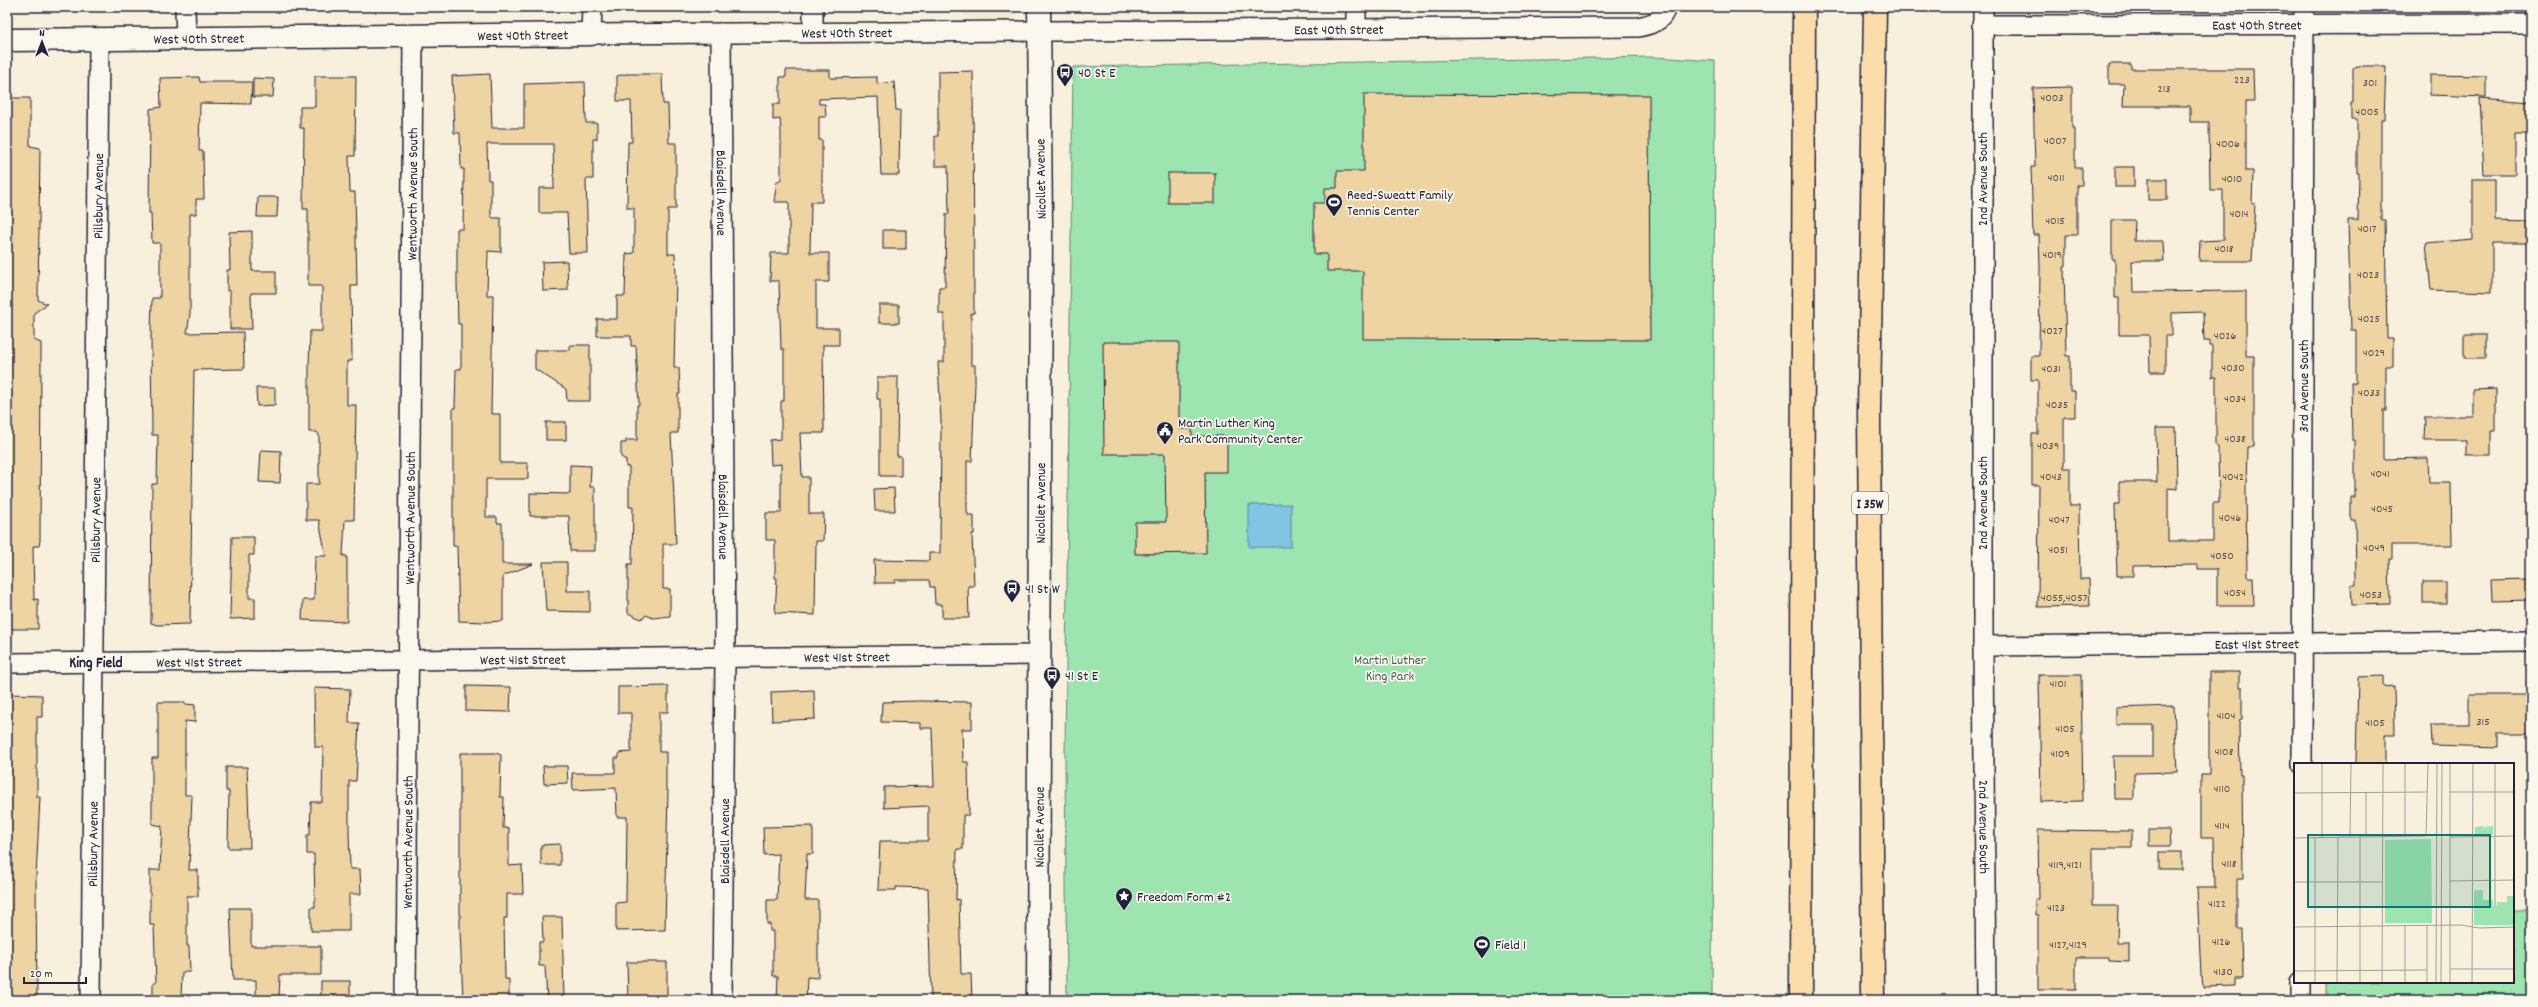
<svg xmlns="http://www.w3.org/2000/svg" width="2538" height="1007" font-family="Dekko,sans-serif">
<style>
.built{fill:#f5e8cb}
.green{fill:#9ee4b1;stroke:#608376}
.water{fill:#80c5e1;stroke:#5a849f}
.building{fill:#edd4a2;stroke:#22223b}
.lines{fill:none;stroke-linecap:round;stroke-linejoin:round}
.minor-casing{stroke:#22223b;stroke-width:22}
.tertiary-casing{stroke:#22223b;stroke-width:25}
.secondary-casing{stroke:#22223b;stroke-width:25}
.motorway-casing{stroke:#22223b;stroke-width:25}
.minor{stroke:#fbf7ec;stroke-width:19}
.tertiary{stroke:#fbf7ec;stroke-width:22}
.secondary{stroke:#fbf7ec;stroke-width:22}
.motorway{stroke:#fbddab;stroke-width:22}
.labels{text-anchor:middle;stroke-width:3.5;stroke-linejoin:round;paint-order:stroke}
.number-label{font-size:12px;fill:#554e55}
.shield{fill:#fbf7ec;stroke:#636270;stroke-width:1}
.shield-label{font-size:13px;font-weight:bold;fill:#22223b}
.street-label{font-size:14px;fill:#22223b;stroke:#fbf7ec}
.poi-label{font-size:14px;fill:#22223b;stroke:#fbf7ec;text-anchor:start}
.park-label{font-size:14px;fill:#475c5e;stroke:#fbf7ec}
.neighbourhood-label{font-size:15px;font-weight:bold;fill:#22223b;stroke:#fbf7ec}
.inset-road{fill:none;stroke:#a29e9c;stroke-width:1}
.view{fill:#0f766e;fill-opacity:0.15;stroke:#0f766e;stroke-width:2}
.inset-edge{fill:none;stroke:#22223b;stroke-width:2}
</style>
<rect width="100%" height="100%" fill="#f8f0dd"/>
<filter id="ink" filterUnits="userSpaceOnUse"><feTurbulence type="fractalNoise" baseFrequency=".025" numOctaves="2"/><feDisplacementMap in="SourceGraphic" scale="8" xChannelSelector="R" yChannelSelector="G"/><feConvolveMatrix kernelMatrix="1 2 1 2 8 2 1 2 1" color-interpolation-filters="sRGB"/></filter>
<g filter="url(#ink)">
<g class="built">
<polygon points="915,7 1019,7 1013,17 1006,20 972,19 959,12 915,14"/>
<polygon points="1064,7 1198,7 1198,11 1070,10"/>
</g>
<g class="green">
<polygon points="1654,57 1715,61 1712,1000 1067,1000 1065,756 1073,67"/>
<polygon points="2513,911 2531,911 2531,1000 2326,1000 2326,982 2513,982"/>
</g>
<polygon class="water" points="1291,504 1291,547 1249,547 1249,505"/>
<g class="building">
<polygon points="2109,64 2131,64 2131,69 2253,69 2254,102 2246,102 2246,171 2253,171 2252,203 2255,203 2252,261 2199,261 2200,241 2223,240 2223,190 2210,190 2209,122 2190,122 2190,106 2123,106 2124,84 2109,84"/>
<polygon points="2364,66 2386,66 2384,119 2381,119 2381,220 2385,220 2387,338 2393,338 2393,366 2386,366 2386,411 2383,411 2383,459 2428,458 2429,483 2451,483 2452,545 2392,545 2392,559 2389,559 2390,604 2352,605 2351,585 2356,585 2356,579 2355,520 2351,520 2351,497 2355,497 2355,440 2352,440 2351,383 2356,383 2356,330 2351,330 2348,220 2358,220 2359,173 2357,173 2357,119 2351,119 2351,103 2353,103 2353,68"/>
<polygon points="786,70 830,70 830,78 877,77 877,84 894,82 896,110 900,110 899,175 881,175 878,97 819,99 819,104 825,104 826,117 819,117 819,140 822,140 822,202 811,202 810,253 829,253 829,282 816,282 816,328 839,328 839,345 823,345 824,433 800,433 802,477 809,477 809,514 824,514 823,541 816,541 815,615 775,613 777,578 775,578 775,540 766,540 766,513 781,513 781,464 771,465 770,440 781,439 781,401 784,401 784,349 781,349 779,281 770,281 771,253 789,253 789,202 774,202 777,181 781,180 781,132 780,119 773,120 773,104 780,104 780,77 786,77"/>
<polygon points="973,71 974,313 971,313 971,365 975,365 975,384 972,461 967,461 967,511 968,515 974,515 974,534 972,534 974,586 968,586 969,618 942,618 942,604 935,604 934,587 930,587 929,580 895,580 895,583 875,583 874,560 929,561 929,553 940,553 941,421 938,362 944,362 944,314 939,314 939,287 945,287 946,214 949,214 948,166 935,166 935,136 938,136 938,72"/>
<polygon points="490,74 492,128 524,128 524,84 585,82 586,123 597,123 597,139 593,139 593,179 586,179 588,253 569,253 567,213 539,213 539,188 554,188 553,144 487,144 488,180 491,180 491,216 493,218 501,218 501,252 488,251 487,295 493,295 491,414 500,414 500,463 528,463 528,479 486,479 486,517 497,517 497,523 502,523 502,564 533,564 503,576 503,621 485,622 459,621 457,546 453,546 453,408 455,408 456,369 461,369 461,324 458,324 457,283 457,229 463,229 464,169 461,169 460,133 454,133 452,76"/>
<polygon points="626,74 662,74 663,104 668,104 669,143 676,143 676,209 668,209 668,254 675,254 676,274 674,368 679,368 680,394 678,394 678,433 671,433 676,544 663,544 663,589 670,589 670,616 653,618 646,615 641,619 628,613 628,564 632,564 633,507 629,507 629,467 626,467 626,460 621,457 621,443 626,443 626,440 637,440 637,405 639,405 636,346 631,346 631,336 597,336 597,319 617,319 617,296 625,296 626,254 634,253 634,208 627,208 628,142 632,142 631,101 617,101 617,76"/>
<polygon points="2430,75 2486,76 2486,97 2430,95"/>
<polygon points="315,76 356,76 355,156 349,156 350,192 355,192 357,286 351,286 352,361 347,361 347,405 356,405 354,520 345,520 343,556 347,556 347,622 302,620 303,600 314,600 315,556 326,556 319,520 306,520 306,484 319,484 319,435 317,432 309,432 309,368 310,331 322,331 322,286 308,286 308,209 303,209 304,128 300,128 300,107 315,107"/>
<polygon points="199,77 200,82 252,82 251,104 200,103 199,151 203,151 204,199 196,199 196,214 190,214 190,314 187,333 243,332 244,369 194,370 190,624 157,625 151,623 152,484 157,484 158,435 152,435 151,335 152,298 160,298 160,243 152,243 151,213 149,213 150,109 161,107 160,78"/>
<polygon points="253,78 274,79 273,97 253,97"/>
<polygon points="2072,87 2072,128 2075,128 2075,168 2082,168 2082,185 2077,185 2077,235 2066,235 2066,267 2064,267 2066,356 2070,356 2070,391 2075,391 2075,417 2064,417 2064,468 2070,468 2070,506 2079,506 2080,579 2089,579 2090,606 2038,607 2039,485 2032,485 2032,434 2038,434 2038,380 2031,380 2031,356 2039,356 2040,267 2039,235 2033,235 2031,167 2035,167 2033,88"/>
<polygon points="1364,94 1649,95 1650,340 1363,339 1363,271 1327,271 1327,254 1314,254 1314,203 1325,203 1325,188 1337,188 1337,171 1364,171"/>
<polygon points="7,98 30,98 30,146 40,148 38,300 47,304 34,313 34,340 41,343 41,357 40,541 39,546 33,546 34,600 38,599 38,629 7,629"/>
<polygon points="2480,98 2531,102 2531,134 2515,134 2515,174 2484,174"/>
<rect x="2115" y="167" width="19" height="20"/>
<rect x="1168" y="173" width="47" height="30"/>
<rect x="2148" y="179" width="19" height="21"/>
<polygon points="2473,179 2495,179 2495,221 2531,222 2531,243 2492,243 2492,292 2431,290 2426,243 2473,239"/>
<polygon points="258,197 278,197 277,217 257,217"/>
<polygon points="2112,220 2135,220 2134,241 2163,241 2164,261 2132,261 2133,292 2246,291 2246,356 2254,356 2254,447 2247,447 2246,488 2247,577 2253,577 2254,606 2217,606 2217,569 2198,569 2198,565 2133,566 2133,576 2117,576 2115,504 2119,504 2119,482 2157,482 2156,428 2176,428 2177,489 2168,488 2168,541 2213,541 2213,503 2219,503 2218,447 2216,446 2216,377 2212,377 2212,346 2209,346 2209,341 2204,341 2203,312 2172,313 2172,336 2165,336 2165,372 2150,372 2149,335 2119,335 2119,298 2115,298 2115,259 2112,259"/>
<rect x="883" y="230" width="23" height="19"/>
<polygon points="252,231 252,271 276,271 276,293 251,293 252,329 230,329 230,291 227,291 227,270 230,270 229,232"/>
<polygon points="567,261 568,290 543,291 542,262"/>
<rect x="879" y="305" width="20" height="18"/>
<rect x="2464" y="335" width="22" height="23"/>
<polygon points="1103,342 1179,342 1179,429 1192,429 1192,436 1227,436 1227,472 1205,472 1206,553 1135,554 1135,522 1166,522 1165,454 1104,454"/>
<polygon points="570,345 590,345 590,401 567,401 566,389 535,369 535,350 570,350"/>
<polygon points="877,377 898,377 897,456 901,456 901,476 880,476 880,399 877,399"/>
<polygon points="256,388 275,388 275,405 257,406"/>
<polygon points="2496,389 2496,431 2491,431 2491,455 2466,455 2466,440 2424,440 2425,416 2473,416 2473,390"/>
<rect x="546" y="422" width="20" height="18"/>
<polygon points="261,450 281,451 280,483 259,482"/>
<polygon points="570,465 591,466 590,487 595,487 595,551 570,551 569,516 530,516 530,493 570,494"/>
<polygon points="894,488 895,511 875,511 874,489"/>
<polygon points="232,537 254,537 254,555 249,555 249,598 255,598 255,618 230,619"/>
<polygon points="543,562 567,562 567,591 590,591 590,612 546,611"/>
<polygon points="2531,579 2531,600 2492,601 2491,580"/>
<rect x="2423" y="582" width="23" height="21"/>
<polygon points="2209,672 2239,672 2239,687 2242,687 2242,719 2240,719 2239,725 2240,775 2242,775 2243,879 2237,879 2237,929 2242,929 2243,979 2235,979 2235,986 2203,987 2202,976 2201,976 2197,888 2215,888 2214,838 2201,838 2201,775 2209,775"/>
<polygon points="2039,675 2081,675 2083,801 2041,802"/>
<polygon points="2383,676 2383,687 2394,686 2395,734 2385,734 2385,764 2356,764 2358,677"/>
<polygon points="466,686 511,687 510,712 466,711"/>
<polygon points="668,686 668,712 659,712 659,752 666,752 666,790 668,790 665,930 616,931 616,903 626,902 627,817 617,817 616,788 573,790 572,773 615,773 615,758 619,758 619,753 631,752 631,713 618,713 618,687"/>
<polygon points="314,688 350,689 349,723 359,723 356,781 349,781 349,830 350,869 360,869 361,894 349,894 349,931 311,931 311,907 315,907 314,854 307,854 307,835 310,835 311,802 322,802 323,747 315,747"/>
<polygon points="814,690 815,719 772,721 771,692"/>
<polygon points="7,694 42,695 42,717 37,717 37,797 40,797 36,877 37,1000 7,1000"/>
<polygon points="2469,695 2531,695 2531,733 2498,733 2498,748 2432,746 2431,725 2469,725"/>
<polygon points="920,701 972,702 972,729 962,729 963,762 968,762 969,815 963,815 963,849 957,849 956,900 959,899 961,974 971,974 972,1000 931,1000 928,888 896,887 896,890 878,890 880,841 928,841 928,806 884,808 884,787 934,786 932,728 920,728 920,723 881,722 882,702"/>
<polygon points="158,702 185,702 185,704 195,705 195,722 185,721 185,795 192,795 189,870 198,870 198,896 187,896 187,946 189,946 190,972 182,972 181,1000 153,1000 153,983 156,983 154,925 150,925 150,870 160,870 162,826 152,824 152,758 158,758"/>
<polygon points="2174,706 2177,772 2134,773 2134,799 2114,799 2113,756 2153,756 2153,725 2116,725 2116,708"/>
<polygon points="460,753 496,753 501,755 500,797 504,797 503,828 509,828 509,866 522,865 523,894 507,894 507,918 504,918 505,979 509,979 509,1000 463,1000 460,930"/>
<polygon points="543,766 567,766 568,783 544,784"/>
<polygon points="226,767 247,767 250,848 228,848 229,791 226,791"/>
<polygon points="813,826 813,854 807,854 805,900 818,900 818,978 807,977 806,1000 777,1000 778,976 773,976 773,931 770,931 770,924 767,924 767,900 777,900 779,854 764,855 763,827"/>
<polygon points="2038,830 2132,831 2132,848 2092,848 2092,906 2118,906 2117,942 2129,942 2129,962 2109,961 2109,958 2076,958 2076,989 2038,989 2038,915 2035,915 2035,899 2039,899"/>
<polygon points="2149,830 2169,830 2170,846 2149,846"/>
<polygon points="560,844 560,865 541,865 541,845"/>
<rect x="2159" y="852" width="23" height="17"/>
<polygon points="230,908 251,908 251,946 321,946 321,975 280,975 279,1000 256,1000 256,980 233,980"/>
<polygon points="542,917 562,917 564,1000 547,1000 545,966 539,966 539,942 543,942"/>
<polygon points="627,962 667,962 667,1000 628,1000"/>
<rect x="321" y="981" width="29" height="19"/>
</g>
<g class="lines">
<g class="minor-casing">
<g id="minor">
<polyline points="185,7 186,39"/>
<path id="s1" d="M592 7 591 34 1638 27C1652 24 1662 22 1666 7"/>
<polyline points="813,7 813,32"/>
<polyline points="1356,7 1356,28"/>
<path id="s2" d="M1983 7V646L1986 1000"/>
<path id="s3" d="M1982 25 2531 24"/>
<path id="s4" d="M721 33 725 658 722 1000"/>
<path id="s5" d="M1983 646 2531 641"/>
<path id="s6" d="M7 663 1040 655"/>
<path id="s7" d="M2302 764 2304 7"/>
<path id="s8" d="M91 1000 99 40"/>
<path id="s9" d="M406 1000 413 36"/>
<polyline points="2300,1000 2300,982"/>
</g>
</g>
<g class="tertiary-casing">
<g id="tertiary">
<path id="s10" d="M7 40 591 34"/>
</g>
</g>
<g class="secondary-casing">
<g id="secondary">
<path id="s11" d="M1038 1000 1041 226 1039 7"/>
</g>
</g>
<g class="motorway-casing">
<g id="motorway">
<polyline points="1801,1000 1804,7"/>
<polyline points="1873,1000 1869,411 1875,7"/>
</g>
</g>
<use href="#minor" class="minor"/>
<use href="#tertiary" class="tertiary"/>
<use href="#secondary" class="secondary"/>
<use href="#motorway" class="motorway"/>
</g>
</g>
<defs>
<g id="bus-pin" transform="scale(0.9)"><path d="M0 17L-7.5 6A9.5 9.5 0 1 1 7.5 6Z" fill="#22223b" stroke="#fbf7ec"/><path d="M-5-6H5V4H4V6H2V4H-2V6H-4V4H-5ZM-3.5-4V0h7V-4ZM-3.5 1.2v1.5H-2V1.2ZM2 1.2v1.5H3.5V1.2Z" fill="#fff"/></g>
<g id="stadium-pin" transform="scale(0.9)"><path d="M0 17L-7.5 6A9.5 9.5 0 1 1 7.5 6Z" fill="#22223b" stroke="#fbf7ec"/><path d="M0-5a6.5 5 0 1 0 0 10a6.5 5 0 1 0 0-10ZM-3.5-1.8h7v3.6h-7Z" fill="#fff"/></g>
<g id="civic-pin" transform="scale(0.9)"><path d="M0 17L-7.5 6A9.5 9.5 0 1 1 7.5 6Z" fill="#22223b" stroke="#fbf7ec"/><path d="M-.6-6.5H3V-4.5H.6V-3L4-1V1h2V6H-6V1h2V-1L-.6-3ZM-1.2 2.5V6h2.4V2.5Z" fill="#fff"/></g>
<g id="sight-pin" transform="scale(0.9)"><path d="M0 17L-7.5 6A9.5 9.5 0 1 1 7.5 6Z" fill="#22223b" stroke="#fbf7ec"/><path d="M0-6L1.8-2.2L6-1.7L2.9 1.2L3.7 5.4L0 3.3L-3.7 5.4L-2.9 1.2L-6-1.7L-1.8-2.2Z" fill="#fff"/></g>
</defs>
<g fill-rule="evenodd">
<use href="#bus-pin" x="1065" y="72"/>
<use href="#stadium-pin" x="1334" y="202"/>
<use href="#civic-pin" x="1165" y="430"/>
<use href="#bus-pin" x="1012" y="588"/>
<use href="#bus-pin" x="1052" y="675"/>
<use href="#sight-pin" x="1124" y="896"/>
<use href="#stadium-pin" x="1482" y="944"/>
</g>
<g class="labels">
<g class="number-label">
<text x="2242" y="83">223</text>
<text x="2370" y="86">301</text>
<text x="2164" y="92">213</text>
<text x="2052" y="101">4003</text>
<text x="2367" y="115">4005</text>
<text x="2055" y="144">4007</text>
<text x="2228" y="147">4006</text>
<text x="2056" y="181">4011</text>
<text x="2232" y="182">4010</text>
<text x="2239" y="217">4014</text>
<text x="2055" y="224">4015</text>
<text x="2367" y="232">4017</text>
<text x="2224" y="252">4018</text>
<text x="2052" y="258">4019</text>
<text x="2368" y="278">4023</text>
<text x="2369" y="322">4025</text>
<text x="2052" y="334">4027</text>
<text x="2225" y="339">4026</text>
<text x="2374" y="356">4029</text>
<text x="2233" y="371">4030</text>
<text x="2051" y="372">4031</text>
<text x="2369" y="396">4033</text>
<text x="2235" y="402">4034</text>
<text x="2057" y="408">4035</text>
<text x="2235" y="442">4038</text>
<text x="2048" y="449">4039</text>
<text x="2380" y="477">4041</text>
<text x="2051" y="480">4043</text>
<text x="2233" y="480">4042</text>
<text x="2382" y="512">4045</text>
<text x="2230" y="521">4046</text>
<text x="2059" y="523">4047</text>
<text x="2374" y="551">4049</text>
<text x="2058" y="553">4051</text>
<text x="2222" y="559">4050</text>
<text x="2235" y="596">4054</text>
<text x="2371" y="598">4053</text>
<text x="2064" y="601">4055,4057</text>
<text x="2058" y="687">4101</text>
<text x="2226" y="719">4104</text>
<text x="2483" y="725">315</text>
<text x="2375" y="726">4105</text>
<text x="2065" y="732">4105</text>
<text x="2224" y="755">4108</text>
<text x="2060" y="757">4109</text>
<text x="2222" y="792">4110</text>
<text x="2222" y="829">4114</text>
<text x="2229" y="867">4118</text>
<text x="2065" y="868">4119,4121</text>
<text x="2217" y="907">4122</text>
<text x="2056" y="911">4123</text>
<text x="2221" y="945">4126</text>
<text x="2068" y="948">4127,4129</text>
<text x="2223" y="975">4130</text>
</g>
<rect class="shield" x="1852" y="492" width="36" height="22" rx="3"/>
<g class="shield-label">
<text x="1870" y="508">I 35W</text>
</g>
<g class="street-label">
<text dy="5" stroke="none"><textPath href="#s3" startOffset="275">East 40th Street</textPath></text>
<text dy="5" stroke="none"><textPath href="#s1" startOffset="775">East 40th Street</textPath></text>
<text dy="5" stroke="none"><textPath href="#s1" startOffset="283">West 40th Street</textPath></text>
<text dy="5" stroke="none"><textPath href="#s10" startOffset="516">West 40th Street</textPath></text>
<text dy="5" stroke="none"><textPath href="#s10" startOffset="192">West 40th Street</textPath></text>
<text transform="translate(1040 179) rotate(-91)" y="5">Nicollet Avenue</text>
<text transform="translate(1982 179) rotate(-90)" y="5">2nd Avenue South</text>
<text dy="5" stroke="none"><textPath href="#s4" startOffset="160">Blaisdell Avenue</textPath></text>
<text dy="5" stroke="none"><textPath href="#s9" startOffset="806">Wentworth Avenue South</textPath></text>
<text dy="5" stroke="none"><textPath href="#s8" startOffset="804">Pillsbury Avenue</textPath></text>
<text dy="5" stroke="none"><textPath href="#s7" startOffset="378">3rd Avenue South</textPath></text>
<text dy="5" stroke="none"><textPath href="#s11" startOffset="497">Nicollet Avenue</textPath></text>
<text transform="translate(1982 503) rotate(-90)" y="5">2nd Avenue South</text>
<text dy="5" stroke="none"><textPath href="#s4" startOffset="484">Blaisdell Avenue</textPath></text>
<text dy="5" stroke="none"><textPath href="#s9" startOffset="482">Wentworth Avenue South</textPath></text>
<text dy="5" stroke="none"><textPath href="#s8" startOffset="480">Pillsbury Avenue</textPath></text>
<text dy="5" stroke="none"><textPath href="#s5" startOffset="274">East 41st Street</textPath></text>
<text dy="5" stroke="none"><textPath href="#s6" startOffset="840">West 41st Street</textPath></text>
<text dy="5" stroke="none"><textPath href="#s6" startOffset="516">West 41st Street</textPath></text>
<text dy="5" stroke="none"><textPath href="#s6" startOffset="192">West 41st Street</textPath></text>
<text dy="5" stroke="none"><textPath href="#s11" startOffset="173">Nicollet Avenue</textPath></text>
<text dy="5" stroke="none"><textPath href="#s2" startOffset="820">2nd Avenue South</textPath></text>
<text transform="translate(724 841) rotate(-90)" y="5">Blaisdell Avenue</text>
<text dy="5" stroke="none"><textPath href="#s9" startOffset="158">Wentworth Avenue South</textPath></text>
<text dy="5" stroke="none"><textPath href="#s8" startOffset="156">Pillsbury Avenue</textPath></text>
</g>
<g class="poi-label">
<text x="1078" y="77">40 St E</text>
<text x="1347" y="199">Reed-Sweatt Family<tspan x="1347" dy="16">Tennis Center</tspan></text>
<text x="1178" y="427">Martin Luther King<tspan x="1178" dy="16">Park Community Center</tspan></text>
<text x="1025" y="593">41 St W</text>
<text x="1065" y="680">41 St E</text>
<text x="1137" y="901">Freedom Form #2</text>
<text x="1495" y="949">Field 1</text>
</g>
<g class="park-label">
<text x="1390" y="664">Martin Luther<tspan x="1390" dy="16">King Park</tspan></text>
</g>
<g class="neighbourhood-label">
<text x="96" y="667">King Field</text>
</g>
</g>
<g transform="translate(2294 763)">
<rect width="220" height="220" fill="#f8f0dd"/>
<path d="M189 63 190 68V64L199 63V71H181V64ZM137 76 138 160H91V77ZM180 127H189V137H199V143H203V139H213V133H220V162H180Z" fill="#9ee4b1"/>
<path class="inset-road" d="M111 0V74M156 29H220M0 30 133 29M56 74 57 0M66 74V220M72 74V30M156 74 220 73M0 75 132 73 134 0M28 75V0M156 118 220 117M0 119H89M201 143V0M0 164 167 162 185 165 220 164M156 206H220M0 208 133 207M21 220V75M43 220 44 74M88 220 89 0M111 220V162M133 220V162M142 220 143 0M147 220 148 0M156 220V0M178 220 179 0"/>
<path class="view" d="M14 72H196V144H14Z"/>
<rect width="220" height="220" class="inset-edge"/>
</g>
<rect width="2538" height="1007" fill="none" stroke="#fbf7ec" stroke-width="24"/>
<rect x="12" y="12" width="2514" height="983" fill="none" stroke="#22223b" stroke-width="1.5" filter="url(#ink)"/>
<g transform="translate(42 42)" stroke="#fbf7ec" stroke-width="3" paint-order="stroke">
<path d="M0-3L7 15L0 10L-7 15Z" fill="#22223b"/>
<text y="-6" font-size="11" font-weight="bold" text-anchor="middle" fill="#22223b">N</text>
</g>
<path d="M24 977v6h62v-6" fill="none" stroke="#22223b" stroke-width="2"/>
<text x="30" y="977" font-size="12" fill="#22223b" stroke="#fbf7ec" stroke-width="3" paint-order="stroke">20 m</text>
</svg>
